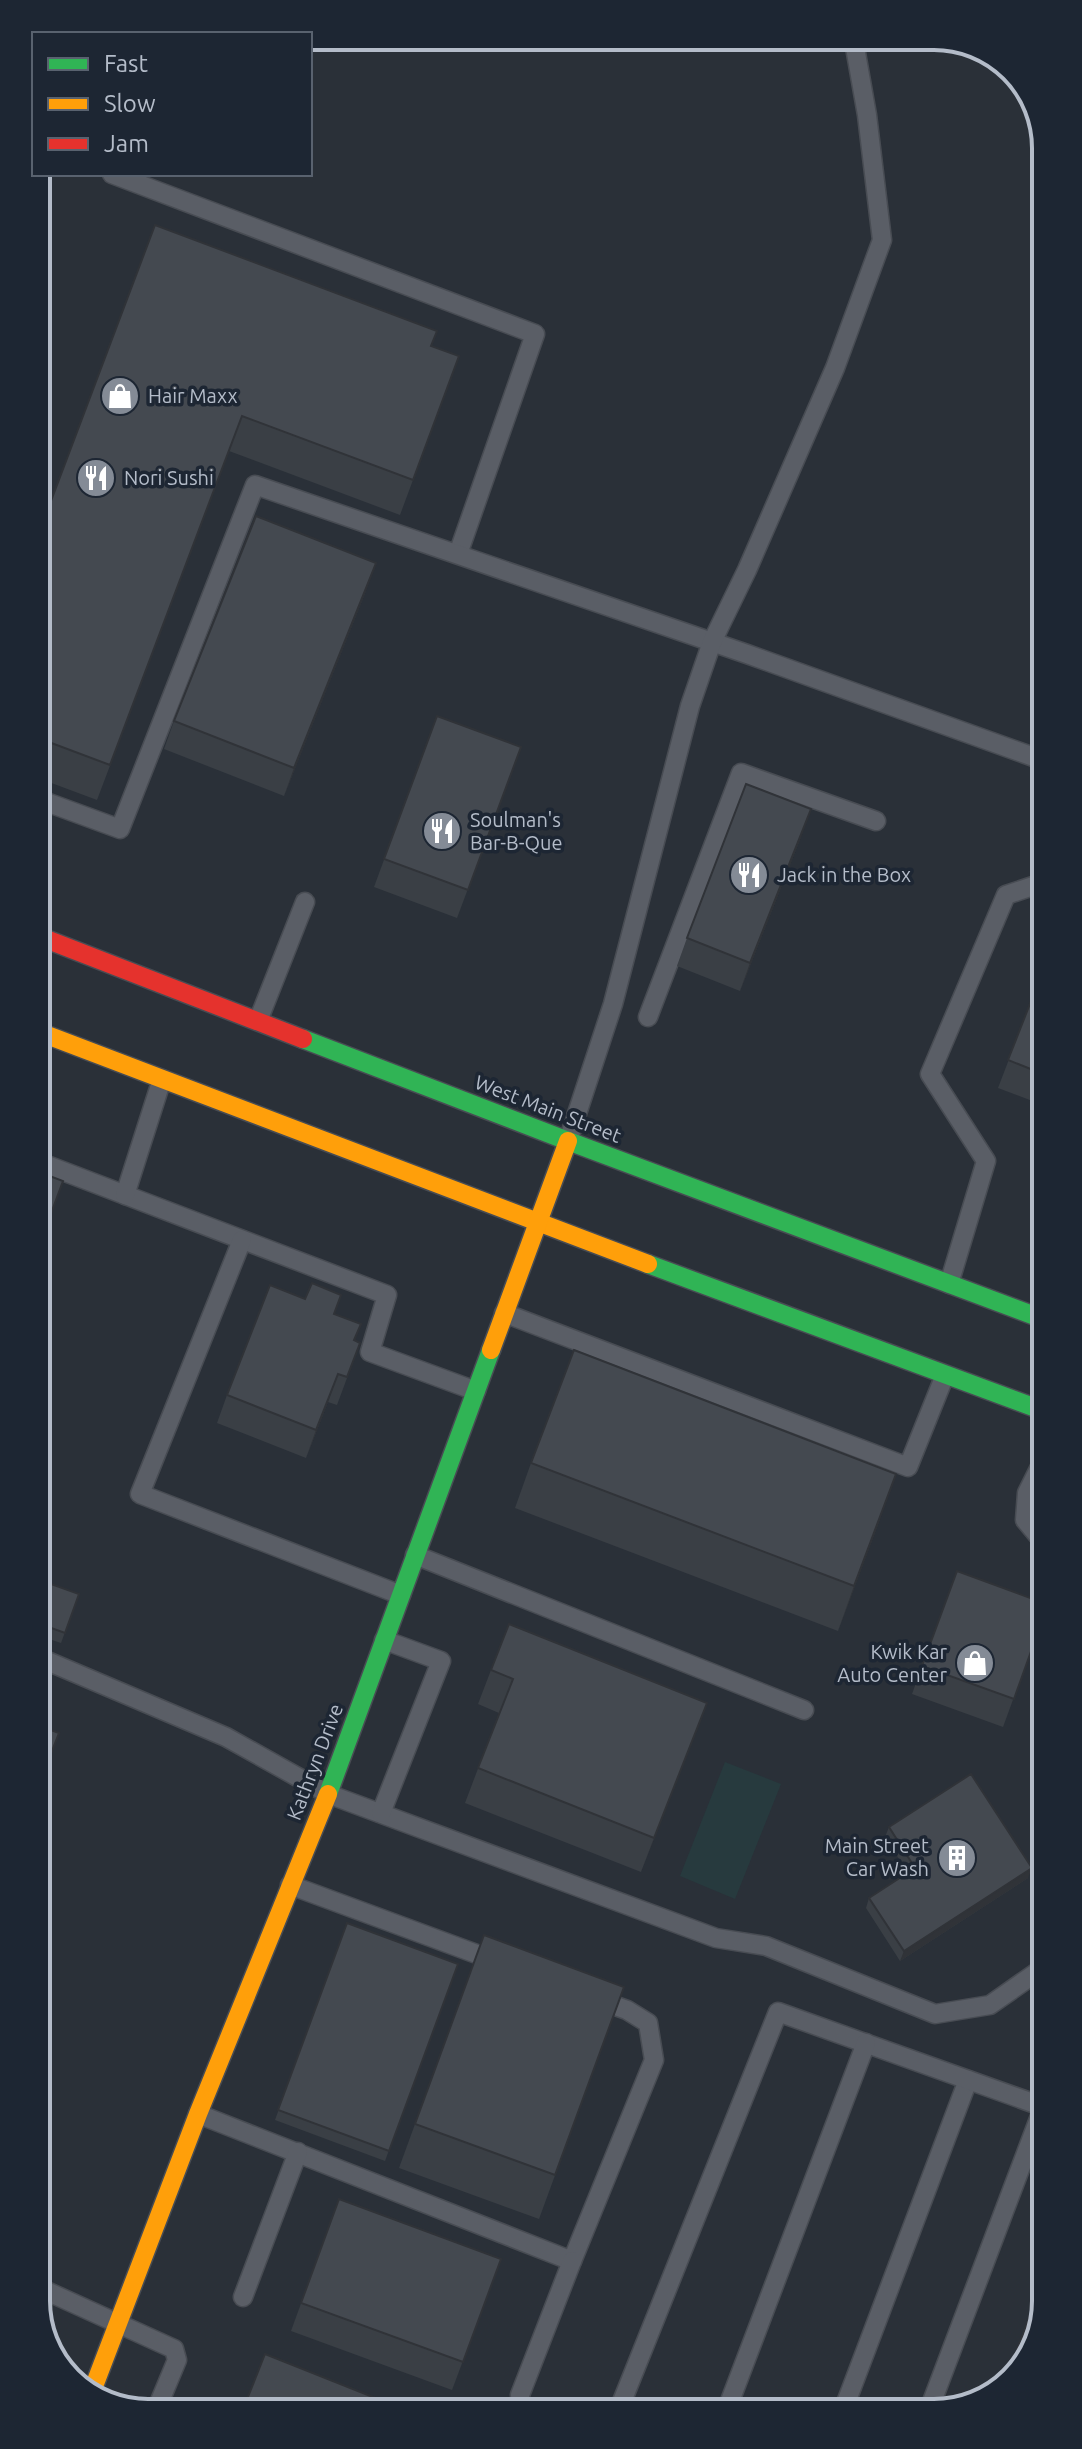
<svg xmlns="http://www.w3.org/2000/svg" width="1082" height="2449" font-family="Ubuntu,sans-serif">
<style>
.green{fill:#273a3e}
.lines{fill:none;stroke-linecap:round;stroke-linejoin:round}
.lane-casing{stroke:#484c53;stroke-width:21}
.fast-casing{stroke:#484c53;stroke-width:21}
.slow-casing{stroke:#484c53;stroke-width:21}
.jam-casing{stroke:#484c53;stroke-width:21}
.lane{stroke:#5a5e66;stroke-width:18}
.fast{stroke:#30b455;stroke-width:18}
.slow{stroke:#ff9f0a;stroke-width:18}
.jam{stroke:#e5322d;stroke-width:18}
.wall{fill:#3a3f45}
.shaded-wall{fill:#303338}
.building{fill:#444950;stroke:#303338;stroke-width:2}
.labels{text-anchor:middle;stroke-width:7;stroke-linejoin:round;paint-order:stroke}
.poi-label{font-size:20px;fill:#b4bcc9;stroke:#1d2633;text-anchor:start}
.street-label{font-size:20px;fill:#b4bcc9;stroke:#1d2633}
.rim{fill:none;stroke:#b4bcc9;stroke-width:4}
</style>
<rect width="100%" height="100%" fill="#2a3038"/>
<polygon class="green" points="725,1762 781,1784 735,1899 680,1876"/>
<g class="lines">
<g class="lane-casing">
<g id="lane">
<polyline points="112,174 535,334 458,554"/>
<polyline points="38,799 120,829 255,485 747,654 1042,760"/>
<polyline points="648,1017 741,773 876,821"/>
<polyline points="258,1021 305,902"/>
<polyline points="568,1141 613,1004 690,706 712,642 747,570 835,368 882,240 867,115 853,36"/>
<polyline points="39,1162 387,1295 370,1352 476,1391"/>
<polyline points="125,1195 162,1079"/>
<polyline points="242,1240 140,1494 401,1595"/>
<polyline points="949,1284 986,1161 930,1074 1006,895 1042,883"/>
<polyline points="504,1313 908,1467 945,1375"/>
<polyline points="1044,1459 1027,1493 1025,1520 1040,1538 1044,1540"/>
<polyline points="415,1555 804,1710"/>
<polyline points="40,1658 226,1737 328,1794 716,1938 766,1946 935,2014 990,2005 1040,1970 1045,1961"/>
<polyline points="381,1813 441,1661 384,1640"/>
<polyline points="290,1885 501,1963"/>
<polyline points="198,2114 572,2261 654,2060 648,2023 627,2010 596,1999"/>
<polyline points="42,2289 174,2349 177,2360 155,2413"/>
<polyline points="243,2297 298,2152"/>
<polyline points="520,2395 572,2261"/>
<polyline points="930,2407 1045,2103"/>
<polyline points="844,2408 968,2080"/>
<polyline points="619,2409 778,2012 1044,2107"/>
<polyline points="727,2409 866,2043"/>
</g>
</g>
<g class="fast-casing">
<g id="fast">
<polyline points="303,1039 568,1141 1043,1319"/>
<polyline points="648,1264 1044,1411"/>
<polyline points="328,1794 491,1350"/>
</g>
</g>
<g class="slow-casing">
<g id="slow">
<polyline points="39,1032 648,1264"/>
<polyline points="491,1350 568,1141"/>
<polyline points="91,2394 198,2114 328,1794"/>
</g>
</g>
<g class="jam-casing">
<polyline id="jam" points="38,936 303,1039"/>
</g>
<use href="#lane" class="lane"/>
<use href="#fast" class="fast"/>
<use href="#slow" class="slow"/>
<use href="#jam" class="jam"/>
</g>
<g class="wall">
<polygon points="155,225 431,346 459,356 400,515 229,451 97,800 38,778 37,538"/>
<polygon points="366,591 284,796 164,749 174,721"/>
<polygon points="437,716 521,747 457,918 374,887"/>
<polygon points="801,837 740,991 677,966 687,938"/>
<polygon points="1042,973 1043,1105 998,1088"/>
<polygon points="334,1314 355,1340 360,1343 337,1405 328,1402 306,1458 217,1423 227,1395"/>
<polygon points="531,1463 880,1519 838,1631 515,1508"/>
<polygon points="957,1571 1044,1615 1003,1727 912,1694"/>
<polygon points="40,1580 79,1594 61,1643 40,1636"/>
<polygon points="491,1670 707,1703 641,1872 465,1803 499,1713 478,1704"/>
<polygon points="889,1827 1028,1878 900,1961 866,1908 869,1898 908,1873 885,1837"/>
<polygon points="347,1923 458,1964 385,2161 275,2120"/>
<polygon points="484,1935 624,1987 539,2219 399,2168"/>
<polygon points="339,2199 501,2259 452,2390 291,2331"/>
</g>
<g class="shaded-wall">
<polygon points="376,563 366,591 284,796 294,768"/>
<polygon points="811,809 801,837 740,991 750,963"/>
<polygon points="338,1374 328,1402 306,1458 316,1430"/>
<polygon points="896,1474 880,1519 838,1631 854,1586"/>
<polygon points="707,1703 694,1737 641,1872 654,1838"/>
<polygon points="1032,1868 1028,1878 900,1961 904,1951"/>
</g>
<g class="building">
<polygon points="155,225 437,331 431,346 459,356 413,480 242,416 110,765 38,738 37,538"/>
<polygon points="256,516 376,563 294,768 174,721"/>
<polygon points="437,716 521,747 468,890 384,859"/>
<polygon points="746,784 811,809 750,963 687,938"/>
<polygon points="1042,973 1043,1074 1008,1060"/>
<polygon points="39,1172 63,1181 39,1246"/>
<polygon points="312,1283 341,1295 334,1314 361,1324 354,1340 360,1343 347,1377 338,1374 316,1430 227,1395 270,1285 305,1299"/>
<polygon points="574,1350 896,1474 854,1586 531,1463"/>
<polygon points="957,1571 1044,1603 1044,1615 1014,1699 922,1666"/>
<polygon points="40,1580 79,1594 65,1633 40,1624"/>
<polygon points="509,1624 707,1703 654,1838 478,1768 513,1679 491,1670"/>
<polygon points="40,1726 59,1733 41,1779"/>
<polygon points="971,1774 1032,1868 904,1951 869,1898 915,1868 889,1827"/>
<polygon points="347,1923 458,1964 389,2151 278,2110"/>
<polygon points="484,1935 624,1987 555,2175 415,2124"/>
<polygon points="339,2199 501,2259 463,2362 301,2303"/>
<polygon points="1046,2273 1046,2301 1023,2369 1005,2382"/>
<polygon points="265,2354 408,2411 242,2412"/>
</g>
<defs>
<g id="shop-disc" transform="scale(2)"><circle r="9.5" fill="#848b96" stroke="#1d2633"/><path d="M-5-2.5h2.3a2.7 3.5 0 0 1 5.4 0H5L5.5 6h-11ZM-1.5-2.5h3a1.5 2.3 0 0 0-3 0Z" fill="#fff"/></g>
<g id="restaurant-disc" transform="scale(2)"><circle r="9.5" fill="#848b96" stroke="#1d2633"/><path d="M-5-6h1v4h1v-4h1v4h1v-4h1v5L-1.5 .5V6h-2V.5L-5-1ZM5-6V6H3V1.5H1.5Q1.5-4 5-6Z" fill="#fff"/></g>
<g id="building-disc" transform="scale(2)"><circle r="9.5" fill="#848b96" stroke="#1d2633"/><path d="M-4-6H4V6H1V3H-1V6H-4ZM-2.5-4.3h1.7v1.8h-1.7ZM.8-4.3h1.7v1.8H.8ZM-2.5-1h1.7V.8h-1.7ZM.8-1h1.7V.8H.8Z" fill="#fff"/></g>
</defs>
<g fill-rule="evenodd">
<use href="#shop-disc" x="120" y="396"/>
<use href="#restaurant-disc" x="96" y="478"/>
<use href="#restaurant-disc" x="442" y="831"/>
<use href="#restaurant-disc" x="749" y="875"/>
<use href="#shop-disc" x="975" y="1663"/>
<use href="#building-disc" x="957" y="1858"/>
</g>
<g class="labels">
<g class="poi-label">
<text x="148" y="403">Hair Maxx</text>
<text x="124" y="485">Nori Sushi</text>
<text x="470" y="827">Soulman's<tspan x="470" dy="23">Bar-B-Que</tspan></text>
<text x="777" y="882">Jack in the Box</text>
<text x="947" y="1659" text-anchor="end">Kwik Kar<tspan x="947" dy="23">Auto Center</tspan></text>
<text x="929" y="1853" text-anchor="end">Main Street<tspan x="929" dy="23">Car Wash</tspan></text>
</g>
<g class="street-label">
<text transform="translate(548 1109) rotate(21)" y="7">West Main Street</text>
<text transform="translate(315 1762) rotate(-69)" y="7">Kathryn Drive</text>
</g>
</g>
<path d="M0 0H1082V2449H0ZM148 50H934A98 98 0 0 1 1032 148V2301A98 98 0 0 1 934 2399H148A98 98 0 0 1 50 2301V148A98 98 0 0 1 148 50Z" fill="#1d2633" fill-rule="evenodd"/>
<path class="rim" d="M148 50H934A98 98 0 0 1 1032 148V2301A98 98 0 0 1 934 2399H148A98 98 0 0 1 50 2301V148A98 98 0 0 1 148 50Z"/>
<rect x="32" y="32" width="280" height="144" fill="#1d2633" stroke="#59626f" stroke-width="2"/>
<rect x="48" y="58" width="40" height="12" fill="#30b455" stroke="#59626f" stroke-width="2"/>
<text x="104" y="72" font-size="24" fill="#b4bcc9">Fast</text>
<rect x="48" y="98" width="40" height="12" fill="#ff9f0a" stroke="#59626f" stroke-width="2"/>
<text x="104" y="112" font-size="24" fill="#b4bcc9">Slow</text>
<rect x="48" y="138" width="40" height="12" fill="#e5322d" stroke="#59626f" stroke-width="2"/>
<text x="104" y="152" font-size="24" fill="#b4bcc9">Jam</text>
</svg>
